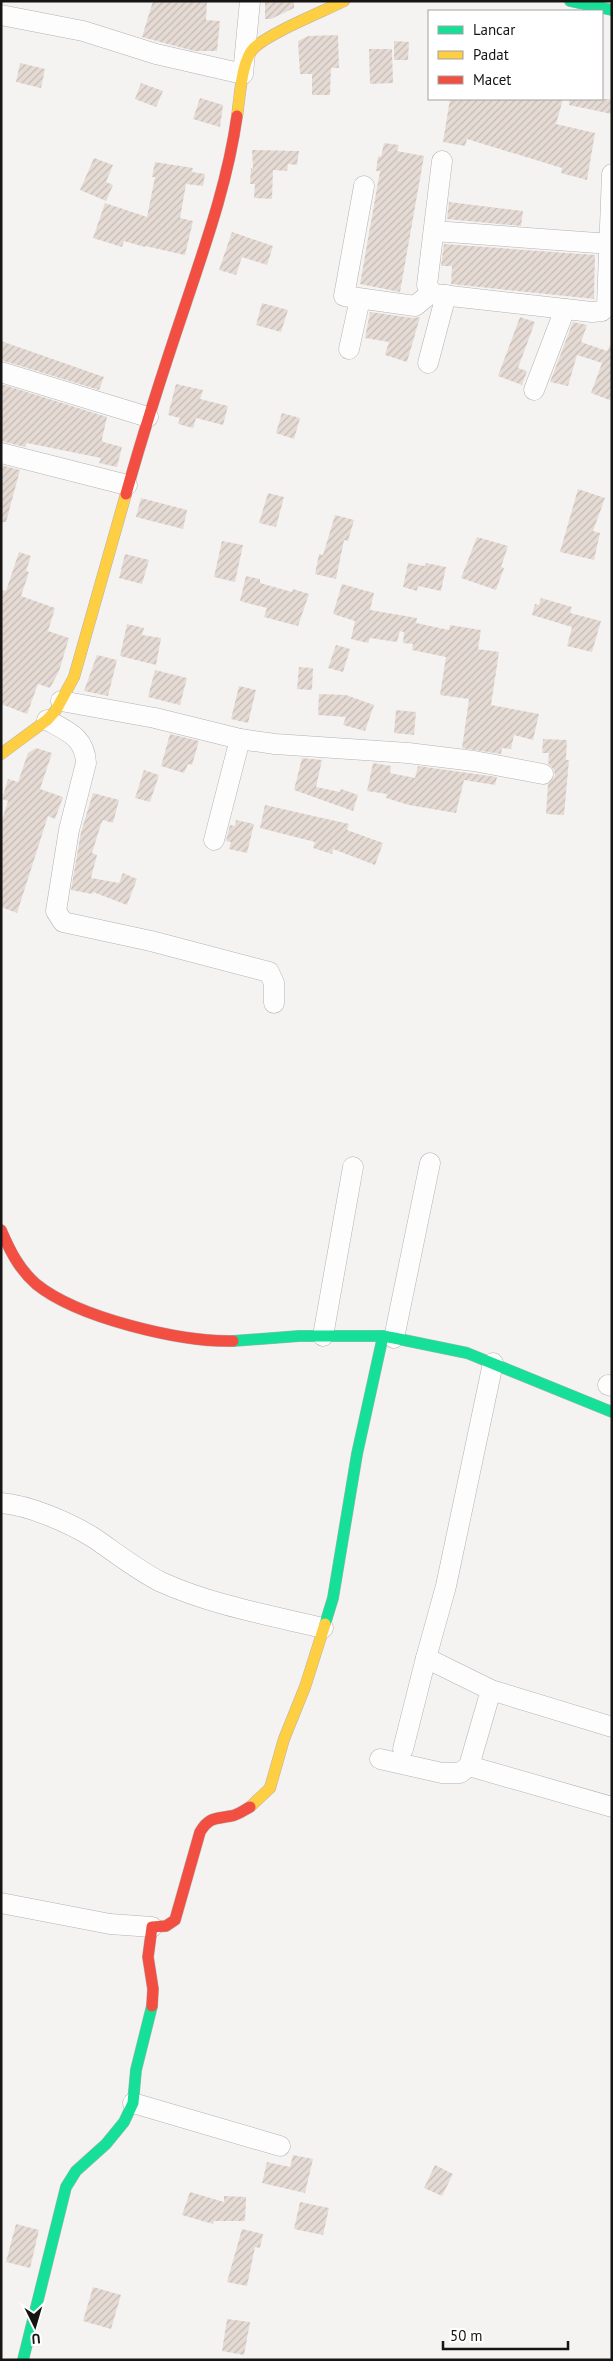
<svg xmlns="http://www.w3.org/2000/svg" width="613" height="2361" font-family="'PT Sans',sans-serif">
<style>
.building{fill:url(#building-hatch)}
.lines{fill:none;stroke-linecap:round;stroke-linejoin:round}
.street-casing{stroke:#b4b2b1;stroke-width:21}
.fast-casing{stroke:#b4b2b1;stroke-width:12}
.slow-casing{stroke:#b4b2b1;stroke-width:12}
.jam-casing{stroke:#b4b2b1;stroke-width:12}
.street{stroke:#fefdfd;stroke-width:20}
.fast{stroke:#16e098;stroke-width:11}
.slow{stroke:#ffcf43;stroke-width:11}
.jam{stroke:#f24e42;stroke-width:11}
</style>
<defs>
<pattern id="building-hatch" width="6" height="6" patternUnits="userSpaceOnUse" patternTransform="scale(1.25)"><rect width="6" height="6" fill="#e5dbd4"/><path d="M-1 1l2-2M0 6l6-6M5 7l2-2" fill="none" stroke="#c4bbb5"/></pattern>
</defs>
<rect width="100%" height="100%" fill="#f5f3f1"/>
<g class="building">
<polygon points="153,1 207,1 206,20 220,21 217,51 194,51 142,37"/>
<polygon points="265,1 294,1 294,8 271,19 265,19"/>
<polygon points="338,35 339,68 331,68 330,95 312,95 312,74 300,74 298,41 308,36"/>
<polygon points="394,41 409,42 408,60 394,60"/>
<polygon points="369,49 392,49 393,83 370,84"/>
<polygon points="20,63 45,69 41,88 16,82"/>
<polygon points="141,83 163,91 156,107 135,99"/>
<polygon points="200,98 223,105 220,127 193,119"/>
<polygon points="450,99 563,99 556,124 595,133 587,180 561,173 562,168 467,139 465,146 443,142"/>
<polygon points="569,99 612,99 612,114 569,105"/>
<polygon points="384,143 399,145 397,151 424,156 400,292 360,284 380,171 376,171 378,156 381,157"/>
<polygon points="252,150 299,151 297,165 288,164 287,171 273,170 272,199 254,198 255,184 250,184 251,168 253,169"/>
<polygon points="94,158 113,165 106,182 113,185 106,201 80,190"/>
<polygon points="155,162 193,168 192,172 205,174 203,186 186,184 180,218 193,221 185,255 145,246 145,247 124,241 122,247 93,238 105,203 147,217 155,177 152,177"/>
<polygon points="449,202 523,211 521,226 447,219"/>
<polygon points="232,232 273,246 267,265 242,257 236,275 219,270"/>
<polygon points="444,244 595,255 594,299 451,284 452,266 441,266"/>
<polygon points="262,303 288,310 281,332 256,325"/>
<polygon points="370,312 413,318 420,317 407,362 385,355 389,342 365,338"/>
<polygon points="520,317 535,322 518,368 527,371 522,385 498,376"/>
<polygon points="573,322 587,325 581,342 607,351 612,342 612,401 591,393 602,363 577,355 568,386 550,382"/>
<polygon points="1,341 104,377 99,390 1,360"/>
<polygon points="1,384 107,417 102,439 103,442 122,447 117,467 99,463 101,458 27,443 25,447 1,441"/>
<polygon points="176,384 203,390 200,399 228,406 223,425 196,418 193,428 178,424 180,418 168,415"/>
<polygon points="282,413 300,418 294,439 276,433"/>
<polygon points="1,465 20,470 6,522 1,522"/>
<polygon points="578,489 605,498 593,531 600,533 594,560 560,552"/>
<polygon points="268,493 284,497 276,527 259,523"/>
<polygon points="141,498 187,510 183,529 136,517"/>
<polygon points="335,515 354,520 348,541 344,540 336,579 315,574 319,554 323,555"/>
<polygon points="477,537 508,546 501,567 504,568 496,590 461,578"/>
<polygon points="222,541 243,545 235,582 214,577"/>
<polygon points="19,552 31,556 26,571 29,572 21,596 55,608 48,631 69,638 59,671 50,688 38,684 27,714 1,704 1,590 6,591"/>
<polygon points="125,554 149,560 142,584 119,578"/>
<polygon points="408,563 425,566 426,563 446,567 441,591 418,586 417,591 403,587"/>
<polygon points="246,576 260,579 260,583 292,592 293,589 309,594 298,626 264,617 267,608 240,601"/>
<polygon points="342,584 374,593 370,610 417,618 416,623 449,630 450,625 481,630 478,649 499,652 491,705 539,714 533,740 514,735 511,749 502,748 501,754 462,748 469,699 440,695 446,657 412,650 413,644 403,643 404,632 400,631 397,642 370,638 368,643 351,639 355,621 333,614"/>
<polygon points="541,598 572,607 570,613 601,621 592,652 567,646 572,627 532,615 535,604 539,605"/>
<polygon points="127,624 144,628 142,635 161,638 156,665 120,656"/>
<polygon points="336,645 350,649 343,672 328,668"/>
<polygon points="97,655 117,660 108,696 84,691"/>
<polygon points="299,667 313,668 312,690 297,689"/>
<polygon points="155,670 187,678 180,705 148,697"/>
<polygon points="239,686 256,690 248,723 231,719"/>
<polygon points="319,694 346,695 374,705 365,731 343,725 346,717 318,715"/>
<polygon points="396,710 416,712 414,735 394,733"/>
<polygon points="170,734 199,741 192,765 188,764 184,773 161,766"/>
<polygon points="543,739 567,740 566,760 569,760 564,815 546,814 548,784 555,776 554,770 548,763 549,753 542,753"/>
<polygon points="36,748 52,753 40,789 63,797 55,819 48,816 17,913 1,907 1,823 8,801 2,799 8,779 18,782 28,753"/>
<polygon points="302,758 322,760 316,787 340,792 341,789 358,795 353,811 294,790"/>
<polygon points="373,763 391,766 390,773 415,778 418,766 497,777 495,785 464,780 456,813 409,805 386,798 387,794 367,791"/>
<polygon points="144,770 159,775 150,802 135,798"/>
<polygon points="93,793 119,800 113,823 103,820 101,824 92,853 97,855 91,878 119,883 123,873 137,879 127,905 93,892 92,894 71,890 81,832"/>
<polygon points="265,805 349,824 347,830 383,843 375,865 333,849 332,854 313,848 315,842 260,828"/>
<polygon points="236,820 254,824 247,853 229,849 231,842 226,841 230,825 235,826"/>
<polygon points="293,2155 313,2159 305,2193 262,2183 267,2162 290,2167"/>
<polygon points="435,2165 453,2174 442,2196 424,2188"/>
<polygon points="190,2192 224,2202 224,2196 246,2197 245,2221 214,2221 213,2224 182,2215"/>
<polygon points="300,2202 329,2208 323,2235 294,2229"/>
<polygon points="16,2224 39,2230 30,2268 6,2262"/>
<polygon points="242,2229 263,2234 260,2248 255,2247 247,2286 227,2282"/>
<polygon points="93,2287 121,2295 111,2329 83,2321"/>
<polygon points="227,2319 250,2322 244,2355 222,2351"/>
</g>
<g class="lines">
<g class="street-casing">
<g id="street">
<polyline points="1,15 83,31 156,54 243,74 250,1"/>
<polyline points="442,161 427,285 433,294 592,312 602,311 607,306 612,174"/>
<polyline points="364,186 344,296 415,306 431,293"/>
<polyline points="434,231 611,244"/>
<polyline points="349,349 360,299"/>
<polyline points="428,363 446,295"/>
<polyline points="1,372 148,417"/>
<polyline points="534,390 565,309"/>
<polyline points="1,453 127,485"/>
<polyline points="61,701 155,718 240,739 275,744 408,753 474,761 543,774"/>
<path d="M47 720C67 731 85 737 86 763L69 830 56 911 63 922 151 941 269 972 274 983V1003"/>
<polyline points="214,840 240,739"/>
<polyline points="323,1336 353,1167"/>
<polyline points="394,1338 430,1163"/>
<polyline points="493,1363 446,1586 426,1658 491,1690 612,1727"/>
<polyline points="608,1385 612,1386"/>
<path d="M1 1503C29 1505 70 1523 94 1538 116 1553 137 1570 161 1582 212 1605 268 1615 323 1628"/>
<polyline points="403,1749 426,1658"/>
<polyline points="380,1759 442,1773 460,1773 469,1766 612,1807"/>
<polyline points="469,1766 491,1690"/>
<polyline points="1,1903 110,1924 152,1927"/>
<polyline points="133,2103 280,2146"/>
</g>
</g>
<g class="fast-casing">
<g id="fast">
<polyline points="570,1 612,10"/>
<polyline points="233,1341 299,1336 383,1336 394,1338 467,1353 612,1412"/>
<polyline points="325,1624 333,1598 357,1454 383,1336"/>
<polyline points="23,2360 66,2187 76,2171 106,2144 124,2122 133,2103 136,2070 152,2006"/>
</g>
</g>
<g class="slow-casing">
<g id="slow">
<path d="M237 116C240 98 241 61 254 48 269 33 322 12 344 1"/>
<polyline points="1,754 47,720 56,710 74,677 126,494"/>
<polyline points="250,1807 270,1788 284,1739 305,1687 325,1624"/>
</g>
</g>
<g class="jam-casing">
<g id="jam">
<path d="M126 494C144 430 164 368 185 306 206 243 228 181 237 116"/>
<path d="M1 1230C10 1251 19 1269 36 1284 78 1318 180 1342 233 1341"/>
<path d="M152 2006 153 1989 148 1957 152 1927 166 1926 175 1920 200 1832C209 1817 215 1819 231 1816 238 1815 244 1810 250 1807"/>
</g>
</g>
<use href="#street" class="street"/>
<use href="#fast" class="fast"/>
<use href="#slow" class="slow"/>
<use href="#jam" class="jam"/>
</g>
<rect width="613" height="2361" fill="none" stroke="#171514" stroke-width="5"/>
<rect x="428" y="10" width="175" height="90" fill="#ffffff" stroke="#a2a1a1"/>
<rect x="438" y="26" width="25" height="8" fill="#16e098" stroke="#a2a1a1"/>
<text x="473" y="35" font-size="15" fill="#171514">Lancar</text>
<rect x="438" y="51" width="25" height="8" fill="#ffcf43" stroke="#a2a1a1"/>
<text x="473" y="60" font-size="15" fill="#171514">Padat</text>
<rect x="438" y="76" width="25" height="8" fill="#f24e42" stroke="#a2a1a1"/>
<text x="473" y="85" font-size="15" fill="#171514">Macet</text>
<g transform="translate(35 2326) rotate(175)" stroke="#ffffff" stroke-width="4" paint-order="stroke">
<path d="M0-4L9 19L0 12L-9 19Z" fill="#171514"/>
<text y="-8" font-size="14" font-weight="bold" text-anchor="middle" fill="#171514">U</text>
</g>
<path d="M443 2341v8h125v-8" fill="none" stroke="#171514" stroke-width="2.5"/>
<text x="450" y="2341" font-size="15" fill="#171514" stroke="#ffffff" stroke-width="4" paint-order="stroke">50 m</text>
</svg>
